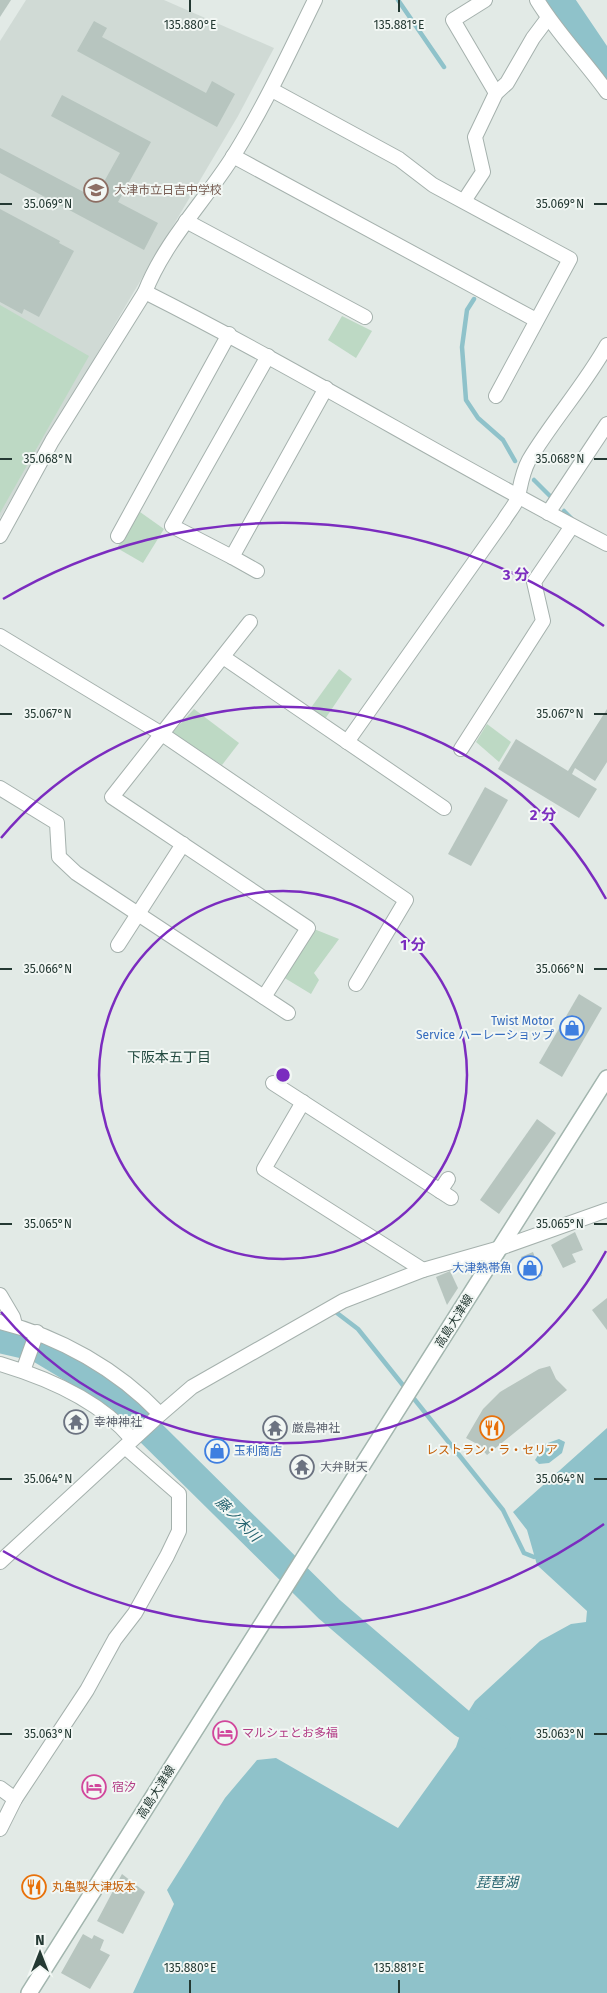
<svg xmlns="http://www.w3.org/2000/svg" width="607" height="1993" font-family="'Fira Sans','Noto Sans JP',sans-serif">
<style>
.built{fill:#d0dad5}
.green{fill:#bdd9c4}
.water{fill:#8fc2ca}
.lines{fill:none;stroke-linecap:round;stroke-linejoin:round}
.stream{stroke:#8fc2ca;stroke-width:4.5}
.river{stroke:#8fc2ca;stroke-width:28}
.building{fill:#b7c5bf}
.minor-casing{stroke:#a5b1ad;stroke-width:16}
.secondary-casing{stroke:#a2b5ae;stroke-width:18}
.minor{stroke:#fff;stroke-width:14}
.secondary{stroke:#fff;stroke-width:15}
.ticks{fill:none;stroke:#243933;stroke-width:2}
.ring{fill:none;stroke:#7b2cbf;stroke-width:2.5}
.labels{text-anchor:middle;stroke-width:4;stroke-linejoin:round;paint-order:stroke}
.education-label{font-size:12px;fill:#785e54;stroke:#f2f7f4;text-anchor:start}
.shop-label{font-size:12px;fill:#366cbe;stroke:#f2f7f4;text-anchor:end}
.street-label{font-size:12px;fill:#243933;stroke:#f2f7f4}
.worship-label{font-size:12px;fill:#5b616d;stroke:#f2f7f4;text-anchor:start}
.food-label{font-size:12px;fill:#c56008;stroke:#f2f7f4}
.hotel-label{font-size:12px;fill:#b23c85;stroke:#f2f7f4;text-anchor:start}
.neighbourhood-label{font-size:14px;fill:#22493f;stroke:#f2f7f4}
.water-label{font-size:14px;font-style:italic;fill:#24636f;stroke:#f2f7f4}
.ticks-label{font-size:12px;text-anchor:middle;fill:#243933;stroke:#f2f7f4;stroke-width:4;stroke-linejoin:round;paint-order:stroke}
.centre{fill:#7b2cbf;stroke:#f2f7f4;stroke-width:2.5}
.ring-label{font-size:15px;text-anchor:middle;font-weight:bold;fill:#7b2cbf;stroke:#f2f7f4;stroke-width:4;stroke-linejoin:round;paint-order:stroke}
</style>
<rect width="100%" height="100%" fill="#e2eae6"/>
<polygon class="built" points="26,0 164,0 274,48 238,116 0,518 0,41"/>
<g class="green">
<polygon points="0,305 89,356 0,513"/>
<polygon points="342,316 372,331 356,358 328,340"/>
<polygon points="140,512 164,529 143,563 117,548"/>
<polygon points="339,669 352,679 325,719 310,709"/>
<polygon points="194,709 239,743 222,765 172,733"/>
<polygon points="487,724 511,742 499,762 476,742"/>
<polygon points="314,929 339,939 314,973 319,980 311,994 283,977"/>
</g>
<g class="water">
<polygon points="607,1428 607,1993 133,1993 174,1904 167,1890 225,1798 257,1760 276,1758 398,1828 456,1747 467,1714 475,1701 540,1641 571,1624 586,1622 587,1611 537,1565 527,1530 513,1512"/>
<polygon points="559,1439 565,1442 562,1453 549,1463 539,1464 535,1460 545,1444"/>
</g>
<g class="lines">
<g class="stream">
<polyline points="398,0 444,67"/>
<polyline points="474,299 467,310 462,347 466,400 478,418 503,440 515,461"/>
<polyline points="534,480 550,496"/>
<polyline points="564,511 572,519"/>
<polyline points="337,1313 358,1329 406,1389"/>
<polyline points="411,1395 503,1510 524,1553 534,1557"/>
</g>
<g class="river">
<polyline points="559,0 607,71"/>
<polyline points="0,1339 38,1348 121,1398 151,1433 329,1609 463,1724 497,1738"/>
</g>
</g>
<g class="building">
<polygon points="0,0 11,0 0,17"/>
<polygon points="94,21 107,28 102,37 206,93 212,81 235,94 217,127 77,51"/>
<polygon points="62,95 151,142 118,202 158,223 144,250 0,173 0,148 95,198 120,153 51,116"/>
<polygon points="0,209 60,241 59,243 74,251 39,317 24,309 22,314 0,302"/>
<polygon points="607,709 607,762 595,781 575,768 572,774 597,789 579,818 498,769 516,739 568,771"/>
<polygon points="485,787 508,800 471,866 448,854"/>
<polygon points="579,994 602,1008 562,1077 539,1063"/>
<polygon points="537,1119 556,1133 499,1214 480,1200"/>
<polygon points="575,1232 583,1250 572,1254 576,1262 563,1268 551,1245"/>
<polygon points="533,1252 542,1276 529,1280 521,1257"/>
<polygon points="450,1271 458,1288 447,1305 436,1277"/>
<polygon points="607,1298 607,1330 592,1310"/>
<polygon points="550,1366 556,1379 567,1390 487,1455 477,1444 466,1438 483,1409 500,1392 539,1369"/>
<polygon points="122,1874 145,1892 123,1934 97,1921"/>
<polygon points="83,1934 92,1939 94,1935 104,1940 100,1950 110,1955 90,1989 61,1973"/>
</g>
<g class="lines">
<g class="minor-casing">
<g id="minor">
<polyline points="485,0 453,20 496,93"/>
<path d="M537 0C557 33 585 61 607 92"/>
<polyline points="272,90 399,159 433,185 570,259 496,396"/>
<polyline points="233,156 536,320"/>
<polyline points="464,201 483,172 475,137 496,93 507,83 533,38 548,18"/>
<polyline points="186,221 365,317"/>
<path d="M145 292C302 371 451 463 607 544"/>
<polyline points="548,513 607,424"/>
<path d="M0 536 52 441 145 292C165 241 205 201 234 155 265 105 289 53 315 0"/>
<polyline points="118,536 229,334"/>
<polyline points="232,557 172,526 268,356"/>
<polyline points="257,571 232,557 326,388"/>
<polyline points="250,622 112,797 308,928 264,997"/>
<polyline points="0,636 162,734 406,900 356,984"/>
<polyline points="223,657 444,808"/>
<path d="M347 742 504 520C508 513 516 504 518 497 521 483 522 473 529 460 553 420 584 386 607 345"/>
<polyline points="461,749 543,621 534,582 572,526"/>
<polyline points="0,788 57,823 59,857 76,873 288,1013"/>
<polyline points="118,945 183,844"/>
<polyline points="273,1083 451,1198"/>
<polyline points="303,1102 264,1169 423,1270"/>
<polyline points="440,1191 448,1179"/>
<polyline points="0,1295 13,1317 15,1325"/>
<path d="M0 1322C59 1336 118 1370 160 1414"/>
<path d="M0 1364C47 1378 100 1401 132 1439"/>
<polyline points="23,1371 37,1332"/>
<polyline points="0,1562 156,1418 192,1387 343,1301 423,1270 500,1248 607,1210"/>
<polyline points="0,1788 15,1799"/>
<polyline points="0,1829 15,1799 87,1690 115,1639 135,1613 167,1556 179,1531 179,1494 125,1447"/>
</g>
</g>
<g class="secondary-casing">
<polyline id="secondary" points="29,1993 607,1078"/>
</g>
<use href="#minor" class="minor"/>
<use href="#secondary" class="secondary"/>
</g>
<path class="ticks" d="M190 0V12M399 0V12M0 204H12M594 204H607M0 459H12M594 459H607M0 714H12M594 714H607M0 969H12M594 969H607M0 1224H12M594 1224H607M0 1479H12M594 1479H607M0 1734H12M594 1734H607M190 1980V1993M399 1980V1993"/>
<g class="ring">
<circle cx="283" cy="1075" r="184"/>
<path d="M606 1251A368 368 0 0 1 1 1312M1 838A368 368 0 0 1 606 899"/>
<path d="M604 1524A552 552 0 0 1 3 1551M3 599A552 552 0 0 1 604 626"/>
</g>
<defs>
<g id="school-ring" transform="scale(1.25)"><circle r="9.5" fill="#f2f7f4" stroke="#8d6e63" stroke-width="1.5"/><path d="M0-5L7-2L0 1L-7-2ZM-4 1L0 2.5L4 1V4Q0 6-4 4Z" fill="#8d6e63"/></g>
<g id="shop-ring" transform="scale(1.25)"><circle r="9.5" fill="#f2f7f4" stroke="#3f7fe0" stroke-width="1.5"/><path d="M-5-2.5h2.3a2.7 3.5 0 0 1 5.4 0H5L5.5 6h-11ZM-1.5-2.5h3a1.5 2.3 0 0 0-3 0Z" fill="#3f7fe0"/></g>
<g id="temple-ring" transform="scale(1.25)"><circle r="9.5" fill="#f2f7f4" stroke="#6b7280" stroke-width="1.5"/><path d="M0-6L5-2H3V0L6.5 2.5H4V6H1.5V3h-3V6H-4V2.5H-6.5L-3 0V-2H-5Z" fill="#6b7280"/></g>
<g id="restaurant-ring" transform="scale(1.25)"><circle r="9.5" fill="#f2f7f4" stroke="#e8710a" stroke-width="1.5"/><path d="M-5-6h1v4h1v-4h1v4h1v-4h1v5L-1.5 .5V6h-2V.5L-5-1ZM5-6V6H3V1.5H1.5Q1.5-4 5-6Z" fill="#e8710a"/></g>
<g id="hotel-ring" transform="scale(1.25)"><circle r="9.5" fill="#f2f7f4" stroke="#d1479c" stroke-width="1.5"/><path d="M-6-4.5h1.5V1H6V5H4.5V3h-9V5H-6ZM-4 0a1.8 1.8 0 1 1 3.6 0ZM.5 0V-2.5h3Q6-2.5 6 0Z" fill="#d1479c"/></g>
</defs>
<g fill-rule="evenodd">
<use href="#school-ring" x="96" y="190"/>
<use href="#shop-ring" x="572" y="1028"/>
<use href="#shop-ring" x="530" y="1268"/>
<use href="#temple-ring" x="76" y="1422"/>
<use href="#temple-ring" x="275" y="1428"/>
<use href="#restaurant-ring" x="492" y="1428"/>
<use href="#shop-ring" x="217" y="1451"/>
<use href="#temple-ring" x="302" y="1467"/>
<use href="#hotel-ring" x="225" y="1733"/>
<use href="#hotel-ring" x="94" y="1787"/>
<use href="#restaurant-ring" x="34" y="1887"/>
</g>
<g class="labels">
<g class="education-label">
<text x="114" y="194">大津市立日吉中学校</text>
</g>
<g class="shop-label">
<text x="554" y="1025">Twist Motor<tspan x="554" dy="14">Service ハーレーショップ</tspan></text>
<text x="512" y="1272">大津熱帯魚</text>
<text x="234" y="1455" text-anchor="start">玉利商店</text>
</g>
<g class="street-label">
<text transform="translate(454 1321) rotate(-58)" y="4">高島大津線</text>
<text transform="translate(156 1792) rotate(-58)" y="4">高島大津線</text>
</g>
<g class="worship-label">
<text x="94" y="1426">幸神神社</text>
<text x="292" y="1432">厳島神社</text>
<text x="320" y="1471">大弁財天</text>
</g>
<g class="food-label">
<text x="492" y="1454">レストラン・ラ・セリア</text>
<text x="52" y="1891" text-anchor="start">丸亀製大津坂本</text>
</g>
<g class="hotel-label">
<text x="242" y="1737">マルシェとお多福</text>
<text x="112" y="1791">宿汐</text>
</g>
<g class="neighbourhood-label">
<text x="169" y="1062">下阪本五丁目</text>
</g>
<g class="water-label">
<text transform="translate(238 1519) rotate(45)" y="5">藤ノ木川</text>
<text x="497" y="1887">琵琶湖</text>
</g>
</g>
<g class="ticks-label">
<text x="190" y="29">135.880°E</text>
<text x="399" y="29">135.881°E</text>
<text x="48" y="208">35.069°N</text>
<text x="560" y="208">35.069°N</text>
<text x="48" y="463">35.068°N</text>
<text x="560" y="463">35.068°N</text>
<text x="48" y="718">35.067°N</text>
<text x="560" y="718">35.067°N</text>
<text x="48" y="973">35.066°N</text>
<text x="560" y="973">35.066°N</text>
<text x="48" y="1228">35.065°N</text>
<text x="560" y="1228">35.065°N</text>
<text x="48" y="1483">35.064°N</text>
<text x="560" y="1483">35.064°N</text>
<text x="48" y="1738">35.063°N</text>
<text x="560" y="1738">35.063°N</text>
<text x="190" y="1972">135.880°E</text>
<text x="399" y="1972">135.881°E</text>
</g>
<circle cx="283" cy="1075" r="8" class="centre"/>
<g class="ring-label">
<text x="516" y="580">3 分</text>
<text x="543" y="820">2 分</text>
<text x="413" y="950">1 分</text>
</g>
<g transform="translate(40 1953)" stroke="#f2f7f4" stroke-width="4" paint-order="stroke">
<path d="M0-4L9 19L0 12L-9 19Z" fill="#243933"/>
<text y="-8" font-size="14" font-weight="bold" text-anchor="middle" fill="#243933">N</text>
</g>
</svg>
